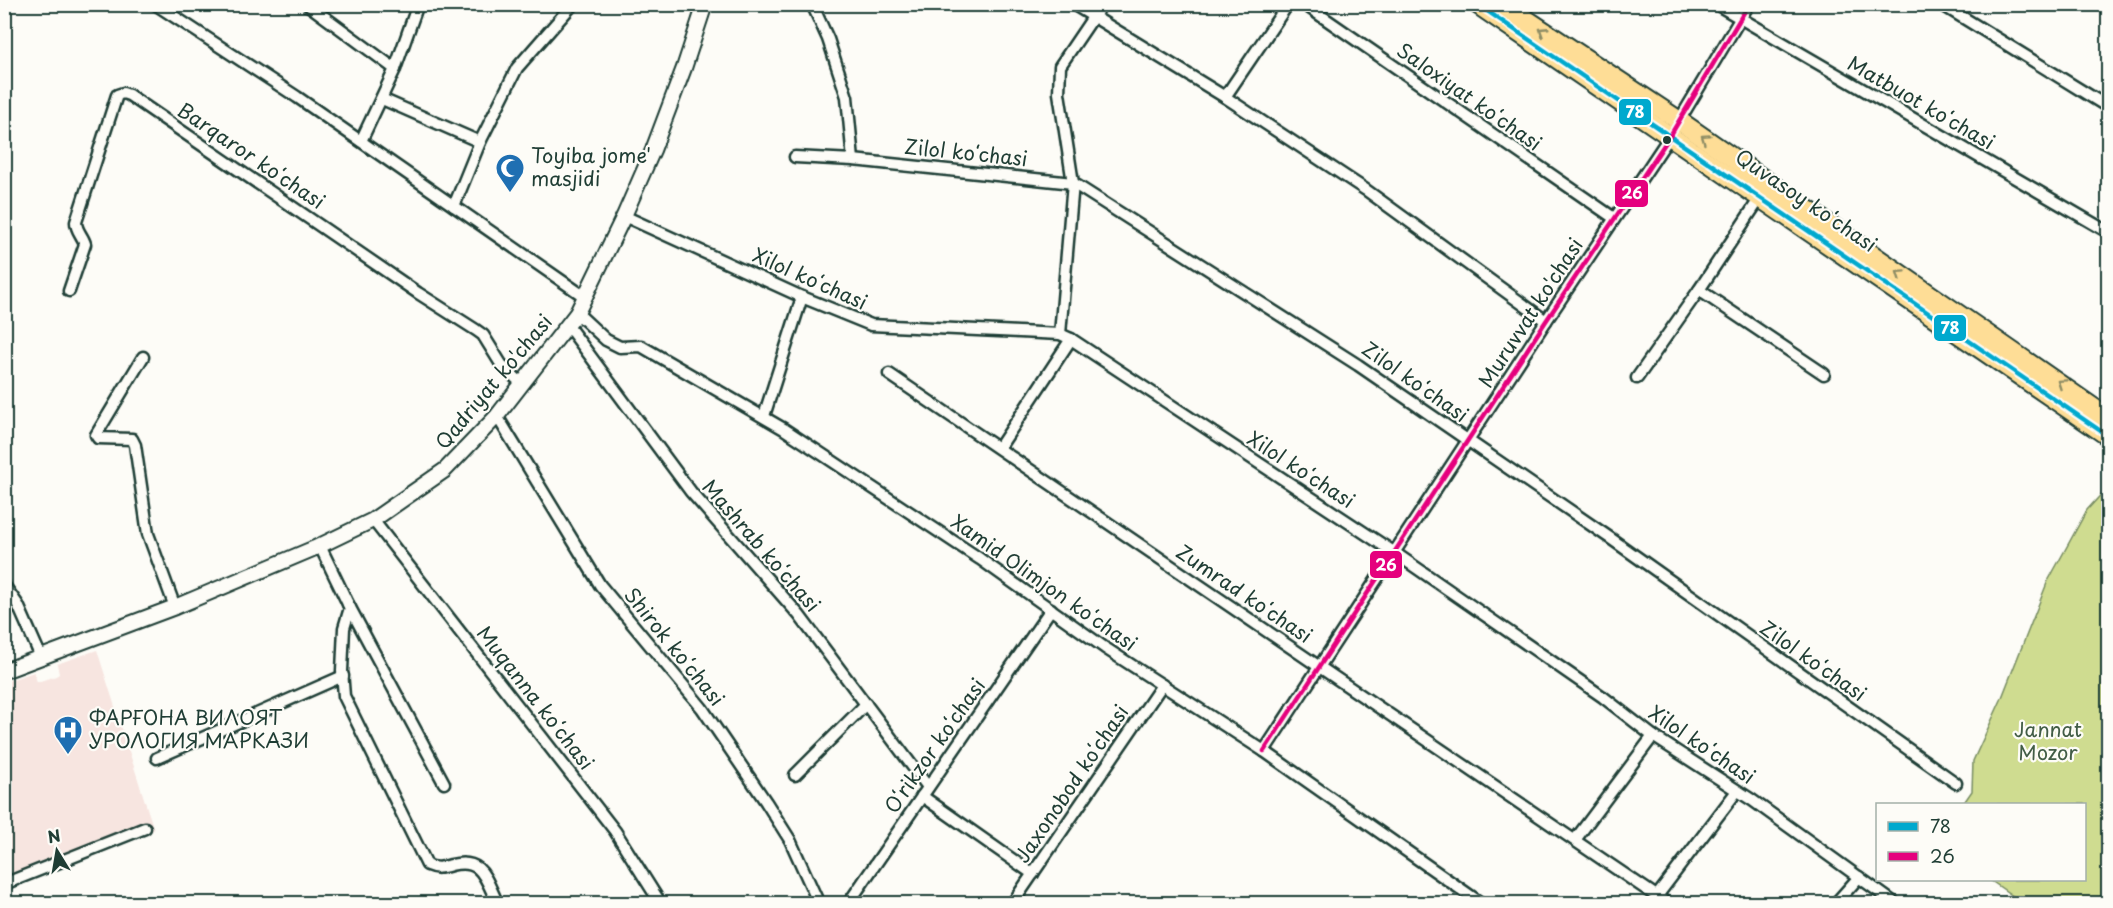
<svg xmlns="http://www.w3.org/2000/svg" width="2113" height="908" font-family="'Playpen Sans',sans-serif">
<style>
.built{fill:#f7e5e0}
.green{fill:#cfdc90;stroke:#778c62;stroke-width:1.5}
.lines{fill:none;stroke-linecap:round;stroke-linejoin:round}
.minor-casing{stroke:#1f3d34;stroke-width:15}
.tertiary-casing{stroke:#1f3d34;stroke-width:18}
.primary-casing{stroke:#1f3d34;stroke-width:22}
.minor{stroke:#fdfcf7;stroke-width:10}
.tertiary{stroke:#fdfcf7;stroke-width:14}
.primary{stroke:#fedd96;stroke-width:18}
.bus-1-casing{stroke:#fdfcf7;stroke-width:9}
.bus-2-casing{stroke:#fdfcf7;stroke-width:9}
.bus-1{stroke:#00a9ce;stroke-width:4.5}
.bus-2{stroke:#e5007d;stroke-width:4.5}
.oneway{stroke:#8e8d65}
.bus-dot{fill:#1f3d34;stroke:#fdfcf7;stroke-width:2}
.labels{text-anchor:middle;stroke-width:4.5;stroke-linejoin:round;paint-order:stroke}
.street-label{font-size:20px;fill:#1f3d34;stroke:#fdfcf7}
.poi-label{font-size:20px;fill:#1f3d34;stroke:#fdfcf7;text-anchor:start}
.park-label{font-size:20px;fill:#425d46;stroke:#fdfcf7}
.line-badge{stroke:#fdfcf7;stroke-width:2}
.badge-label{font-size:16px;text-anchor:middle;font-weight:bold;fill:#fff}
</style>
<rect width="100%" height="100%" fill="#fdfcf7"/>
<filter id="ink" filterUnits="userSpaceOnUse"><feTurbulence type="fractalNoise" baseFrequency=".0167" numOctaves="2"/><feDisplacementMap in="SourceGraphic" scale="12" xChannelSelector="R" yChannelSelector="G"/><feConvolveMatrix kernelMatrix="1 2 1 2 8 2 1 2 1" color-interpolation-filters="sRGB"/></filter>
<g filter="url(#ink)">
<polygon class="built" points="97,650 154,830 5,877 4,682 34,672 37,682 56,676 59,674 57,664"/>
<polygon class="green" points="2108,487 2108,903 2023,903 1990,880 2084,880 2084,804 1963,804 1972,791 1973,761 2001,700 2047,583 2087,510"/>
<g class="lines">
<g class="minor-casing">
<g id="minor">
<polyline points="155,4 297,97 585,297"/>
<polyline points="307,4 395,69"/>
<polyline points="812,4 828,39 847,97 853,160"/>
<polyline points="1073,4 1225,97 1366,190 1546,321"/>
<polyline points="1304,4 1614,218"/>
<polyline points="1716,4 2108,232"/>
<polyline points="1941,4 2108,107"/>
<polyline points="1225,97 1288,4"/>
<polyline points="382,99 480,142"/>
<polyline points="361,141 395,69 418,4"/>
<polyline points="795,157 853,160 1073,183 1358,365 1610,538 1956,783"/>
<polyline points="454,206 480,142 517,68 573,4"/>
<polyline points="624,216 802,297 871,325 1060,334 1071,339 1395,553 1603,697 1653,736 1752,800 1896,904"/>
<polyline points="1699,290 1824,374"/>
<path d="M69 291 85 244C83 236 76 231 76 222L117 95 123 93 129 95 418 293 476 330 483 335 501 364 522 384"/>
<polyline points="577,313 606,340 620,347 641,346 784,429 980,559 1105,648 1264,751 1482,904"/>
<polyline points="568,326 691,492 799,615 928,787"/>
<polyline points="1060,334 1073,183 1059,93 1060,66 1102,4"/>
<polyline points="143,357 96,435 98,438 132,439 135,445 148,534 175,607"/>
<polyline points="889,374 1668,904"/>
<polyline points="1637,378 1699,290 1760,198"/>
<polyline points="497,416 600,585 702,708 766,802 790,840 819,904"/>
<polyline points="764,416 802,297"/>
<polyline points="999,448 1071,339"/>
<polyline points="373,520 615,831 661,904"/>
<path d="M320 546 350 608 344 628 342 671 344 696 427 865C436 869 441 868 451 865 483 857 485 879 498 904"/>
<polyline points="4,585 18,605 41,657"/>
<polyline points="348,604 444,783"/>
<polyline points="1264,751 1546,321 1670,136 1749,4"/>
<polyline points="157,758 343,676"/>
<polyline points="795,775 866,704"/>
<polyline points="922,796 1033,874"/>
<polyline points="1575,840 1653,736"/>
<polyline points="4,884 145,828"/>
<polyline points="1657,896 1737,791"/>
<polyline points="848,904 1051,609"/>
<polyline points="1012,904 1162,685"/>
<polyline points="1835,904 1859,877"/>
</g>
</g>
<g class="tertiary-casing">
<polyline id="tertiary" points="4,671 175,607 315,548 373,520 445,470 497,416 577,313 624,216 653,150 684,68 705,4"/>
</g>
<g class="primary-casing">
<g id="primary">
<polyline points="1477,4 2108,436"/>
<polyline points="1503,4 1678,120 2108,418"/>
</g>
</g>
<use href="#minor" class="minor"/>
<use href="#tertiary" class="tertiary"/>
<use href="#primary" class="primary"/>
<g class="bus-1-casing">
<polyline id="bus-1" points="1477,4 2108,436"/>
</g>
<g class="bus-2-casing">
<polyline id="bus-2" points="1264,751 1546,321 1670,136 1749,4"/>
</g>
<use href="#bus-1" class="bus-1"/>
<use href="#bus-2" class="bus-2"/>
</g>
<defs><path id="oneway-chevron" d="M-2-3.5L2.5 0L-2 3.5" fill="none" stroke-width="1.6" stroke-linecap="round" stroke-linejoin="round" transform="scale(1.5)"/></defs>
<g class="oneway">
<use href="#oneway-chevron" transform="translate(1543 31) rotate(-147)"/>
<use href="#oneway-chevron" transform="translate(1705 138) rotate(-145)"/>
<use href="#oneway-chevron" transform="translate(1900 274) rotate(-145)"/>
<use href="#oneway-chevron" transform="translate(2061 383) rotate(-146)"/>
</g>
</g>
<defs>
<g id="mosque-pin" transform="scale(1.5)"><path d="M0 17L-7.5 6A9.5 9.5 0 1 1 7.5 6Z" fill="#1f6fb2" stroke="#fdfcf7"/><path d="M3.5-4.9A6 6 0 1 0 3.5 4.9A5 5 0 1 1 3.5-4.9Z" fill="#fff"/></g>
<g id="hospital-pin" transform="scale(1.5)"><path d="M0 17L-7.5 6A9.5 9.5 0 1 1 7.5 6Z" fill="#1f6fb2" stroke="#fdfcf7"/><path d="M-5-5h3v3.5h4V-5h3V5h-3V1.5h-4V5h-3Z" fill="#fff"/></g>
</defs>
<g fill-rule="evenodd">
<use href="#mosque-pin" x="510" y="168"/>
<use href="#hospital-pin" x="68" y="730"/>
</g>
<circle class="bus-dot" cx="1667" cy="140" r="5"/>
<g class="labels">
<g class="street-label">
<text transform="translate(1469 97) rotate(35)" y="7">Saloxiyat koʻchasi</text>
<text transform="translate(1921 103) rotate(30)" y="7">Matbuot koʻchasi</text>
<text transform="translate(966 153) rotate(6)" y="7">Zilol koʻchasi</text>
<text transform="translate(251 156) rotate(34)" y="7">Barqaror koʻchasi</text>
<text transform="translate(1806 201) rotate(34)" y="7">Quvasoy koʻchasi</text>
<text transform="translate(810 279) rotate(24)" y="7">Xilol koʻchasi</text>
<text transform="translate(1531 313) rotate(-57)" y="7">Muruvvat ko'chasi</text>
<text transform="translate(494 382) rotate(-50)" y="7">Qadriyat ko'chasi</text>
<text transform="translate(1415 382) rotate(35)" y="7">Zilol koʻchasi</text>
<text transform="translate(1301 470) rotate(33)" y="7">Xilol koʻchasi</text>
<text transform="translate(761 546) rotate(49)" y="7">Mashrab koʻchasi</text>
<text transform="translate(1044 583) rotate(35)" y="7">Xamid Olimjon koʻchasi</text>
<text transform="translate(1244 594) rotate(34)" y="7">Zumrad koʻchasi</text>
<text transform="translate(674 647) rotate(51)" y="7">Shirok koʻchasi</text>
<text transform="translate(1813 661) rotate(35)" y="7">Zilol koʻchasi</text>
<text transform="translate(535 698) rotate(52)" y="7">Muqanna koʻchasi</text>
<text transform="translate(1702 745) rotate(34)" y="7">Xilol koʻchasi</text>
<text transform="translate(935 746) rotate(-55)" y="7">Oʻrikzor koʻchasi</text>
<text transform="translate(1072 784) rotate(-56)" y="7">Jaxonobod koʻchasi</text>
</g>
<g class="poi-label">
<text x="531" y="163">Toyiba jome'<tspan x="531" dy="23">masjidi</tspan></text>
<text x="89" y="725">ФАРҒОНА ВИЛОЯТ<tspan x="89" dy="23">УРОЛОГИЯ МАРКАЗИ</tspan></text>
</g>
<g class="park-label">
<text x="2048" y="737">Jannat<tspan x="2048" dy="23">Mozor</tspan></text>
</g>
</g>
<g class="line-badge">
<rect x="1618" y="98" width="34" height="28" rx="6" fill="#00a9ce"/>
<rect x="1614" y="179" width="35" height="29" rx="6" fill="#e5007d"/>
<rect x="1933" y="314" width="34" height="28" rx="6" fill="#00a9ce"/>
<rect x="1369" y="550" width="34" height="29" rx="6" fill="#e5007d"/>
</g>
<g class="badge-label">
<text x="1635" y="118">78</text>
<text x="1632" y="199">26</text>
<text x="1950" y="334">78</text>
<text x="1386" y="571">26</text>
</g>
<rect width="2113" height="908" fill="none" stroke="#fdfcf7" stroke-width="24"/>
<rect x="12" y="12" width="2089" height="884" fill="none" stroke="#1f3d34" stroke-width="2" filter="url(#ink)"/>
<rect x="1876" y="803" width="210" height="78" fill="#fdfcf7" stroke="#a4b0a9" stroke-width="1.5"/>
<rect x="1888" y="822" width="30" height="9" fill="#00a9ce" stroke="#a4b0a9" stroke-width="1.5"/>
<text x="1930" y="833" font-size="18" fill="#1f3d34">78</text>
<rect x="1888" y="852" width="30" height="9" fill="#e5007d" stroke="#a4b0a9" stroke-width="1.5"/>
<text x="1930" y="863" font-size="18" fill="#1f3d34">26</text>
<g transform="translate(57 851) rotate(349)" stroke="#fdfcf7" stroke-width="4.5" paint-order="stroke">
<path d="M0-4.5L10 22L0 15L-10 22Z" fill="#1f3d34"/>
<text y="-9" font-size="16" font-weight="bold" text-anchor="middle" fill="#1f3d34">N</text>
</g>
</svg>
